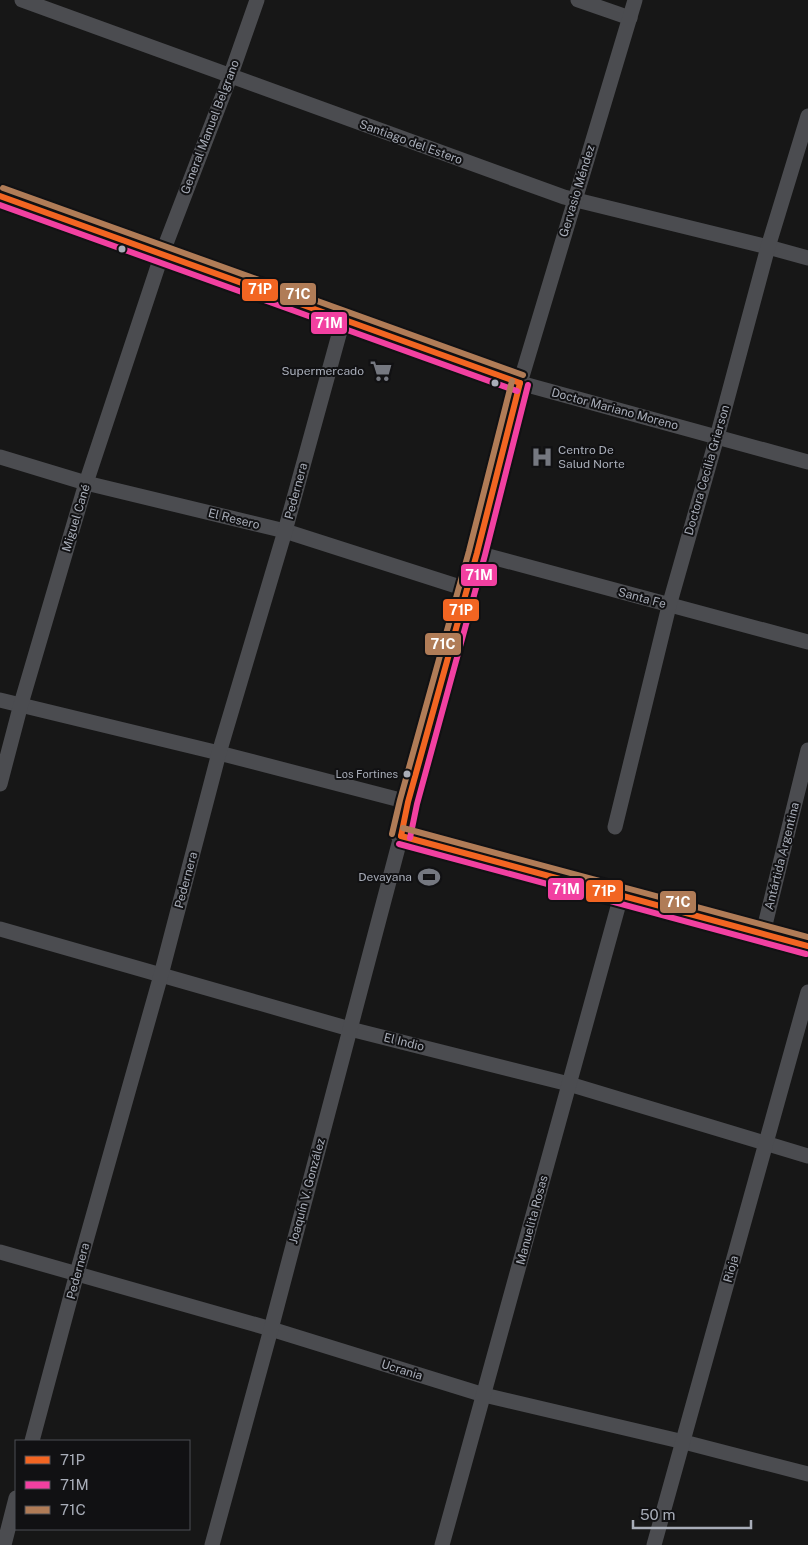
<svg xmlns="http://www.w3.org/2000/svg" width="808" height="1545" font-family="'Public Sans',sans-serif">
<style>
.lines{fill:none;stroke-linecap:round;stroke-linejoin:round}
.street{stroke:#4b4c50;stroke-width:15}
.secondary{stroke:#4a4a4e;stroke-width:20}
.bus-1-casing{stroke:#111113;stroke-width:10}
.bus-2-casing{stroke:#111113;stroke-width:10}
.bus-3-casing{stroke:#111113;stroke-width:10}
.bus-1{stroke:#f26522;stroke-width:6}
.bus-2{stroke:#f240a1;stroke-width:6}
.bus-3{stroke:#b07c57;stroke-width:6}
.bus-dot{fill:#a8adb8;stroke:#111113;stroke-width:2}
.labels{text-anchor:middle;stroke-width:4;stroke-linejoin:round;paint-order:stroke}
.bus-label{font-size:11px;fill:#a8adb8;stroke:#111113;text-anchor:end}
.street-label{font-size:12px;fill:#a8adb8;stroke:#111113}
.poi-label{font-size:12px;fill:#a8adb8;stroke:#111113;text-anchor:end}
.line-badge{stroke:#111113;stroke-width:2}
.badge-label{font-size:14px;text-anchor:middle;font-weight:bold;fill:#fff}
</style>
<rect width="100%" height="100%" fill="#171717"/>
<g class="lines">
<g class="street">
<polyline points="22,0 564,197 768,247 808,258"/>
<polyline points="578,0 630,18"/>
<polyline points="635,0 520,383 808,462"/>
<polyline points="0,457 86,483 285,531 466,589"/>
<polyline points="477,553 808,642"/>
<polyline points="0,700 219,753 408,802"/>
<polyline points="0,784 21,704 86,483 162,254 230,77 257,0"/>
<polyline points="615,827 669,606 717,437 768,247 808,116"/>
<polyline points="0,929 350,1029 569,1084 808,1156"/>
<polyline points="763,933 808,750"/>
<polyline points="0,1252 271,1329 484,1395 684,1442 808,1474"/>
<polyline points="32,1441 77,1273 161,975 219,753 285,531 343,320"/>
<polyline points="4,1545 16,1498"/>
<polyline points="212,1545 271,1329 401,836"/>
<polyline points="442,1545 621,896"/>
<polyline points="654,1545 808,992"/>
</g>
<polyline class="secondary" points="0,196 520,383 477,553 408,802 401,836 808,946"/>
<g class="bus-1-casing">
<g id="bus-1">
<polyline points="0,196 520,383"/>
<polyline points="401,836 408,802 477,553 520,383"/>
<polyline points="401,836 808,946"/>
</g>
</g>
<g class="bus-2-casing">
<g id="bus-2">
<polyline points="0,205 517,391"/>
<polyline points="410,838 417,804 485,555 528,385"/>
<polyline points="399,844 806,954"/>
</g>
</g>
<g class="bus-3-casing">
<g id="bus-3">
<polyline points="3,188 523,375"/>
<polyline points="403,828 808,937"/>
<polyline points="392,834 400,800 469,551 512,381"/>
</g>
</g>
<use href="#bus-1" class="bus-1"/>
<use href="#bus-2" class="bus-2"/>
<use href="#bus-3" class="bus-3"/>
</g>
<defs>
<g id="supermarket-bare" transform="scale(1.725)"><path d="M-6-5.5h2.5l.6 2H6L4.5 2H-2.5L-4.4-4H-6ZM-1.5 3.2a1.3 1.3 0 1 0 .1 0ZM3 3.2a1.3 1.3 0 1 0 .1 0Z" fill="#757880" stroke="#111113" stroke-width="2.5" paint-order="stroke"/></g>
<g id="hospital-bare" transform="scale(1.725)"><path d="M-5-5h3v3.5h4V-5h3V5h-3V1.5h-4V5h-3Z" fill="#757880" stroke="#111113" stroke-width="2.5" paint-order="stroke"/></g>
<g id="stadium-bare" transform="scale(1.725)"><path d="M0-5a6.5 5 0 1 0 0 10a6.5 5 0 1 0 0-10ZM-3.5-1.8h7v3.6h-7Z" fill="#757880" stroke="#111113" stroke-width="2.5" paint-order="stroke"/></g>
</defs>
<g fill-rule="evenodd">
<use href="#supermarket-bare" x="381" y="371"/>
<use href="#hospital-bare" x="542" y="457"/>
<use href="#stadium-bare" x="429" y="877"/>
</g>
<g class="bus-dot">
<circle cx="122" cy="249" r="4.5"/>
<circle cx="495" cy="383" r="4.5"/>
<circle cx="407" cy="774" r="4.5"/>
</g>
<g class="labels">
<g class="bus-label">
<text x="398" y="778">Los Fortines</text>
</g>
<g class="street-label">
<text transform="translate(210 127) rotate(-69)" y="4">General Manuel Belgrano</text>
<text transform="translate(411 142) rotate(20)" y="4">Santiago del Estero</text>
<text transform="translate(577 191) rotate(-73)" y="4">Gervasio Méndez</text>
<text transform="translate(615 409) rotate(15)" y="4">Doctor Mariano Moreno</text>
<text transform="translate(707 470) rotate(-74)" y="4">Doctora Cecilia Grierson</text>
<text transform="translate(296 491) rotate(-75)" y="4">Pedernera</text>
<text transform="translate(76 518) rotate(-73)" y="4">Miguel Cané</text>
<text transform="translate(234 519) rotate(14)" y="4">El Resero</text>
<text transform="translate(642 598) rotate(15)" y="4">Santa Fe</text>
<text transform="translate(782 856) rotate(-76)" y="4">Antártida Argentina</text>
<text transform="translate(186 880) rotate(-75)" y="4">Pedernera</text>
<text transform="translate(404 1042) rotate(14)" y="4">El Indio</text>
<text transform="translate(307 1191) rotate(-75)" y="4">Joaquín V. González</text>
<text transform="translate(532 1220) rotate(-75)" y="4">Manuelita Rosas</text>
<text transform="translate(731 1269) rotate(-75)" y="4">Rioja</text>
<text transform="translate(78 1271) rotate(-75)" y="4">Pedernera</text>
<text transform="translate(402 1370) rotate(17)" y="4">Ucrania</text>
</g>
<g class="poi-label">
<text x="364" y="375">Supermercado</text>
<text x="558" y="454" text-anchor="start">Centro De<tspan x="558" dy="14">Salud Norte</tspan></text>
<text x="412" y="881">Devayana</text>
</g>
</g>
<g class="line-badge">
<rect x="241" y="278" width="38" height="24" rx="5" fill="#f26522"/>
<rect x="279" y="282" width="38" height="24" rx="5" fill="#b07c57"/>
<rect x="310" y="311" width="38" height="24" rx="5" fill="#f240a1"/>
<rect x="460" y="563" width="38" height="24" rx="5" fill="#f240a1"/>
<rect x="442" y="598" width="38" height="24" rx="5" fill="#f26522"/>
<rect x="424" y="632" width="38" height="24" rx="5" fill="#b07c57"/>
<rect x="547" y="877" width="38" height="24" rx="5" fill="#f240a1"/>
<rect x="585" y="879" width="39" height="24" rx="5" fill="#f26522"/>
<rect x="659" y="890" width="38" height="24" rx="5" fill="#b07c57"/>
</g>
<g class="badge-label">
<text x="260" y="294">71P</text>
<text x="298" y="299">71C</text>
<text x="329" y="328">71M</text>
<text x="479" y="580">71M</text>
<text x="461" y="615">71P</text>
<text x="443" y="649">71C</text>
<text x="566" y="894">71M</text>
<text x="604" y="896">71P</text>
<text x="678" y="907">71C</text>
</g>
<rect x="15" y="1440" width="175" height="90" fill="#111113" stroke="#4d4f55"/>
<rect x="25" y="1456" width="25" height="8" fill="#f26522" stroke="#4d4f55"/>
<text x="60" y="1465" font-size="15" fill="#a8adb8">71P</text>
<rect x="25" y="1481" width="25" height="8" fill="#f240a1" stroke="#4d4f55"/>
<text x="60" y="1490" font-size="15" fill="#a8adb8">71M</text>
<rect x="25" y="1506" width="25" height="8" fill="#b07c57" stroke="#4d4f55"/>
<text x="60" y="1515" font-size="15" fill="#a8adb8">71C</text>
<path d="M633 1520v8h118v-8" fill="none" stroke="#a8adb8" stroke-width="2.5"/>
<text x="640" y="1520" font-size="15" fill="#a8adb8" stroke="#111113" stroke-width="4" paint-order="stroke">50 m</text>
</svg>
